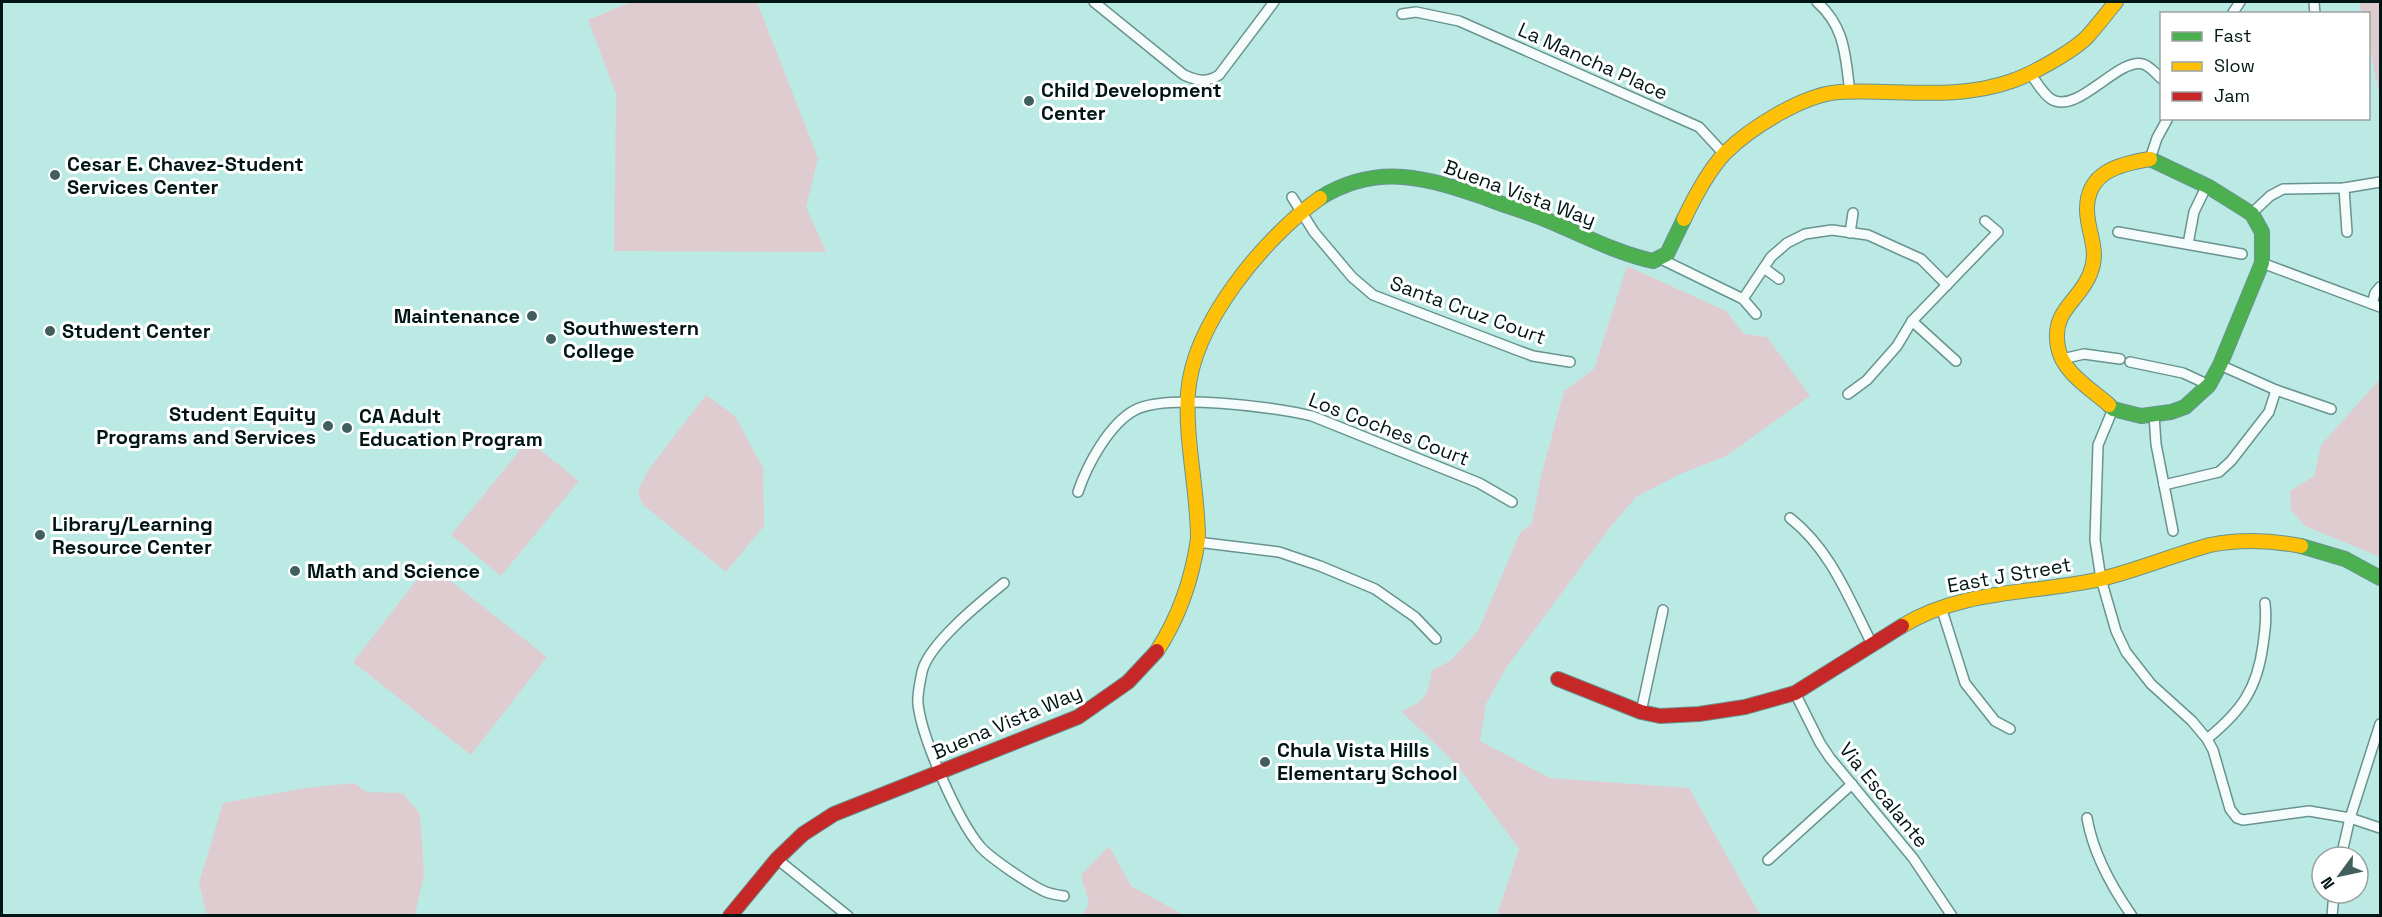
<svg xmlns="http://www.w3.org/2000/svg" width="2382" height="917" font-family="'Space Grotesk',sans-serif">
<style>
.green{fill:#dfccd1}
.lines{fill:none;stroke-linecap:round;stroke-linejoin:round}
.street-casing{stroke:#68938f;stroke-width:12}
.fast-casing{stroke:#68938f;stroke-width:16}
.slow-casing{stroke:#68938f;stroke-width:16}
.jam-casing{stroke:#68938f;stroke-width:16}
.street{stroke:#f5fcfb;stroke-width:9}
.fast{stroke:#4caf50;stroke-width:14}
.slow{stroke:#ffc107;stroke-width:14}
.jam{stroke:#c62828;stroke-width:14}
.poi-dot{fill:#41605d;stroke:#fff;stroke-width:2}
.labels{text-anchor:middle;stroke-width:6;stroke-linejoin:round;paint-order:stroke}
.street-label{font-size:20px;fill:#001614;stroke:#fff}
.poi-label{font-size:20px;font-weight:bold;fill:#001614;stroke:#fff;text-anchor:start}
</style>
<rect width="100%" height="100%" fill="#bbeae5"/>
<g class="green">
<polygon points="631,2 757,2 818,158 806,207 826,252 614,251 616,94 588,20"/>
<polygon points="2359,2 2380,2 2380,99 2369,44 2368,14 2362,13"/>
<path d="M1627 266 1726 311 1744 334 1767 337 1810 396 1726 456 1680 474 1636 497 1612 525 1506 668 1486 704 1480 741 1550 778 1689 788 1760 915H1497L1519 849 1457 765 1401 711C1427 701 1427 696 1432 670L1450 661 1478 631 1520 533 1532 523 1541 476 1564 391 1594 369Z"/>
<polygon points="2380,379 2380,557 2305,526 2291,510 2290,491 2314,476 2321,445"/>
<polygon points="706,395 735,416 763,468 764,526 726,572 642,504 638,490 649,469"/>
<polygon points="528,440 579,481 501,576 451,535"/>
<polygon points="429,564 547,657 471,755 353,662"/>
<polygon points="354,783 367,792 403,793 420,814 424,875 415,915 207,915 199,883 223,803 305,788"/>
<polygon points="1109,846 1131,886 1184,915 1082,915 1089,904 1081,875"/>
</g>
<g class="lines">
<g class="street-casing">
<g id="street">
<path d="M1094 2 1184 75C1198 81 1206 83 1219 75L1274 2"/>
<path d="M1817 2C1846 28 1845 56 1850 92"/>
<polyline points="2314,2 2315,14"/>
<polyline points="1402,14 1416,12 1459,21 1699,127 1724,154"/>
<polyline points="2232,14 2240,2"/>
<path d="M2030 73C2036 81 2042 93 2051 99 2077 116 2118 57 2143 64 2150 66 2156 74 2162 79"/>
<polyline points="2150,159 2157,138 2168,118"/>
<polyline points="2344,188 2347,232"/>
<polyline points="1292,197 1314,232 1352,277 1373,295 1514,349 1533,356 1570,362"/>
<polyline points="2252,213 2270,196 2283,189 2344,188 2380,182"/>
<polyline points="2118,232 2242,254"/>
<polyline points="1850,233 1853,213"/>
<polyline points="2188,244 2194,212 2207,185"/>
<polyline points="1661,259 1743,299 1756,314"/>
<polyline points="2262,263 2380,307"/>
<polyline points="1764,268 1779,279"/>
<polyline points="1743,299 1771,257 1787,243 1805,234 1832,230 1868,235 1921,259 1947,285"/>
<polyline points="2372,304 2375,293 2380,287"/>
<polyline points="1912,321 1956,361"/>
<polyline points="2062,359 2084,354 2120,359"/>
<polyline points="2130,362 2183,373 2209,385"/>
<polyline points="2220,365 2276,390 2331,409"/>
<polyline points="1848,394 1867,380 1897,346 1912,321 1998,232 1985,221"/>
<polyline points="2113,409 2098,445 2095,540 2101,579 2116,631 2126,652 2151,684 2192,721 2207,739 2213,750 2230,809 2237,818 2243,820 2309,811 2350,818 2380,828"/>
<polyline points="2154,415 2156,444 2173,531"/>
<polyline points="2164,485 2219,472 2231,461 2269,412 2276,390"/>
<path d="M1078 492C1087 465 1109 424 1135 410 1166 393 1276 407 1312 416L1479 483 1512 502"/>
<path d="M1790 518C1831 550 1849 599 1872 644"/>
<polyline points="1197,542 1279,552 1320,566 1375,589 1415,617 1436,639"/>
<path d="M1004 583C982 601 928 644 922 672 920 682 917 695 918 704 922 739 957 818 979 845 988 857 1032 886 1046 892 1051 894 1058 895 1064 896"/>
<polyline points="1941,607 1965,683 1995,721 2010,729"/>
<polyline points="1795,693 1820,743 1830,758 1913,858 1952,916"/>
<polyline points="1641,712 1663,610"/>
<path d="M2207 739C2241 711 2257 690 2263 645 2265 631 2267 618 2265 603"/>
<path d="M2087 818C2093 853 2111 886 2132 916"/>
<polyline points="2341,857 2350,818 2380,724"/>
<polyline points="777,859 848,916"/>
<polyline points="1768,860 1852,784"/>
<polyline points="2332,916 2334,893"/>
</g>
</g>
<g class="fast-casing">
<g id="fast">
<path d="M1320 198C1378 162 1428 178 1486 198 1506 206 1527 212 1547 220 1581 234 1616 253 1653 261L1667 254 1684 219"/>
<polyline points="2109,405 2113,409 2141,416 2171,412 2185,407 2209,385 2220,365 2262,263 2262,232 2252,214 2209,187 2150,159"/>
<polyline points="2301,546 2345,559 2380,578"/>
</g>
</g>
<g class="slow-casing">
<g id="slow">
<path d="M1684 219C1695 196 1708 171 1725 153 1750 128 1804 94 1840 92 1898 89 1955 101 2012 81 2032 74 2072 52 2087 37 2097 26 2106 14 2116 2"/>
<path d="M2109 405C2091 389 2062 372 2058 347 2051 310 2079 302 2090 274 2100 250 2088 235 2087 211 2086 172 2119 164 2150 159"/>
<path d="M1902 626C1962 589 2035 594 2101 579 2138 570 2173 555 2210 545 2241 539 2270 540 2301 546"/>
<path d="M1157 651C1179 617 1192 580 1198 539 1198 490 1185 442 1188 393 1193 323 1265 237 1320 198"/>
</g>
</g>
<g class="jam-casing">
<g id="jam">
<polyline points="1558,679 1641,712 1660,716 1699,714 1745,707 1795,693 1902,626"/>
<polyline points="730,916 777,859 803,834 834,814 1078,717 1128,682 1157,651"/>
</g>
</g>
<use href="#street" class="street"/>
<use href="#fast" class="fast"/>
<use href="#slow" class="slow"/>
<use href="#jam" class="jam"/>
</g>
<g class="poi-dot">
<circle cx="1029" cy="101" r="6"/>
<circle cx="55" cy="175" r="6"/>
<circle cx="532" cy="316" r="6"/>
<circle cx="50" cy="331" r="6"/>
<circle cx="551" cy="339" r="6"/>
<circle cx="328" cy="426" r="6"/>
<circle cx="347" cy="428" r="6"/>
<circle cx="40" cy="535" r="6"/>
<circle cx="295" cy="571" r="6"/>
<circle cx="1265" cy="762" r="6"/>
</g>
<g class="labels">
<g class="street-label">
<text transform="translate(1593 61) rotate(24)" y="7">La Mancha Place</text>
<text transform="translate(1520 193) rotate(20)" y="7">Buena Vista Way</text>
<text transform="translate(1468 310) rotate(20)" y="7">Santa Cruz Court</text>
<text transform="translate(1389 429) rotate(21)" y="7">Los Coches Court</text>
<text transform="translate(2009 575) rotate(-10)" y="7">East J Street</text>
<text transform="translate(1007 722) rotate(-23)" y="7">Buena Vista Way</text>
<text transform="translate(1884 795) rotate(51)" y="7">Via Escalante</text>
</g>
<g class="poi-label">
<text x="1041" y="97">Child Development<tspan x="1041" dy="23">Center</tspan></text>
<text x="67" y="171">Cesar E. Chavez-Student<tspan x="67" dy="23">Services Center</tspan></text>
<text x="520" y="323" text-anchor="end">Maintenance</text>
<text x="563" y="335">Southwestern<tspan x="563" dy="23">College</tspan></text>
<text x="62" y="338">Student Center</text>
<text x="316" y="421" text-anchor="end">Student Equity<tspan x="316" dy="23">Programs and Services</tspan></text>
<text x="359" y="423">CA Adult<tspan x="359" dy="23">Education Program</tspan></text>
<text x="52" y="531">Library/Learning<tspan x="52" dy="23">Resource Center</tspan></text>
<text x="307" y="578">Math and Science</text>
<text x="1277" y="757">Chula Vista Hills<tspan x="1277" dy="23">Elementary School</tspan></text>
</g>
</g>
<rect width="2382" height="917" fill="none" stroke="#001614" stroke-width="6"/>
<rect x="2160" y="12" width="210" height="108" fill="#ffffff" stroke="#99a2a1" stroke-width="1.5"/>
<rect x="2172" y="32" width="30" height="9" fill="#4caf50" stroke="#99a2a1" stroke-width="1.5"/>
<text x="2214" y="42" font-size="18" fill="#001614">Fast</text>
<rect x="2172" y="62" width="30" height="9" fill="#ffc107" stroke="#99a2a1" stroke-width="1.5"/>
<text x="2214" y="72" font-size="18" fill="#001614">Slow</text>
<rect x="2172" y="92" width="30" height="9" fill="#c62828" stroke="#99a2a1" stroke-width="1.5"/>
<text x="2214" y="102" font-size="18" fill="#001614">Jam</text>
<g transform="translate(2340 875) rotate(237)"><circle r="28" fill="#ffffff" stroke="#99a2a1" stroke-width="1.5"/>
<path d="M0-4.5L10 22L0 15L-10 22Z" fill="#41605d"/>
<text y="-9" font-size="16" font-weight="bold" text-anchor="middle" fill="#001614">N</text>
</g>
</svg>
